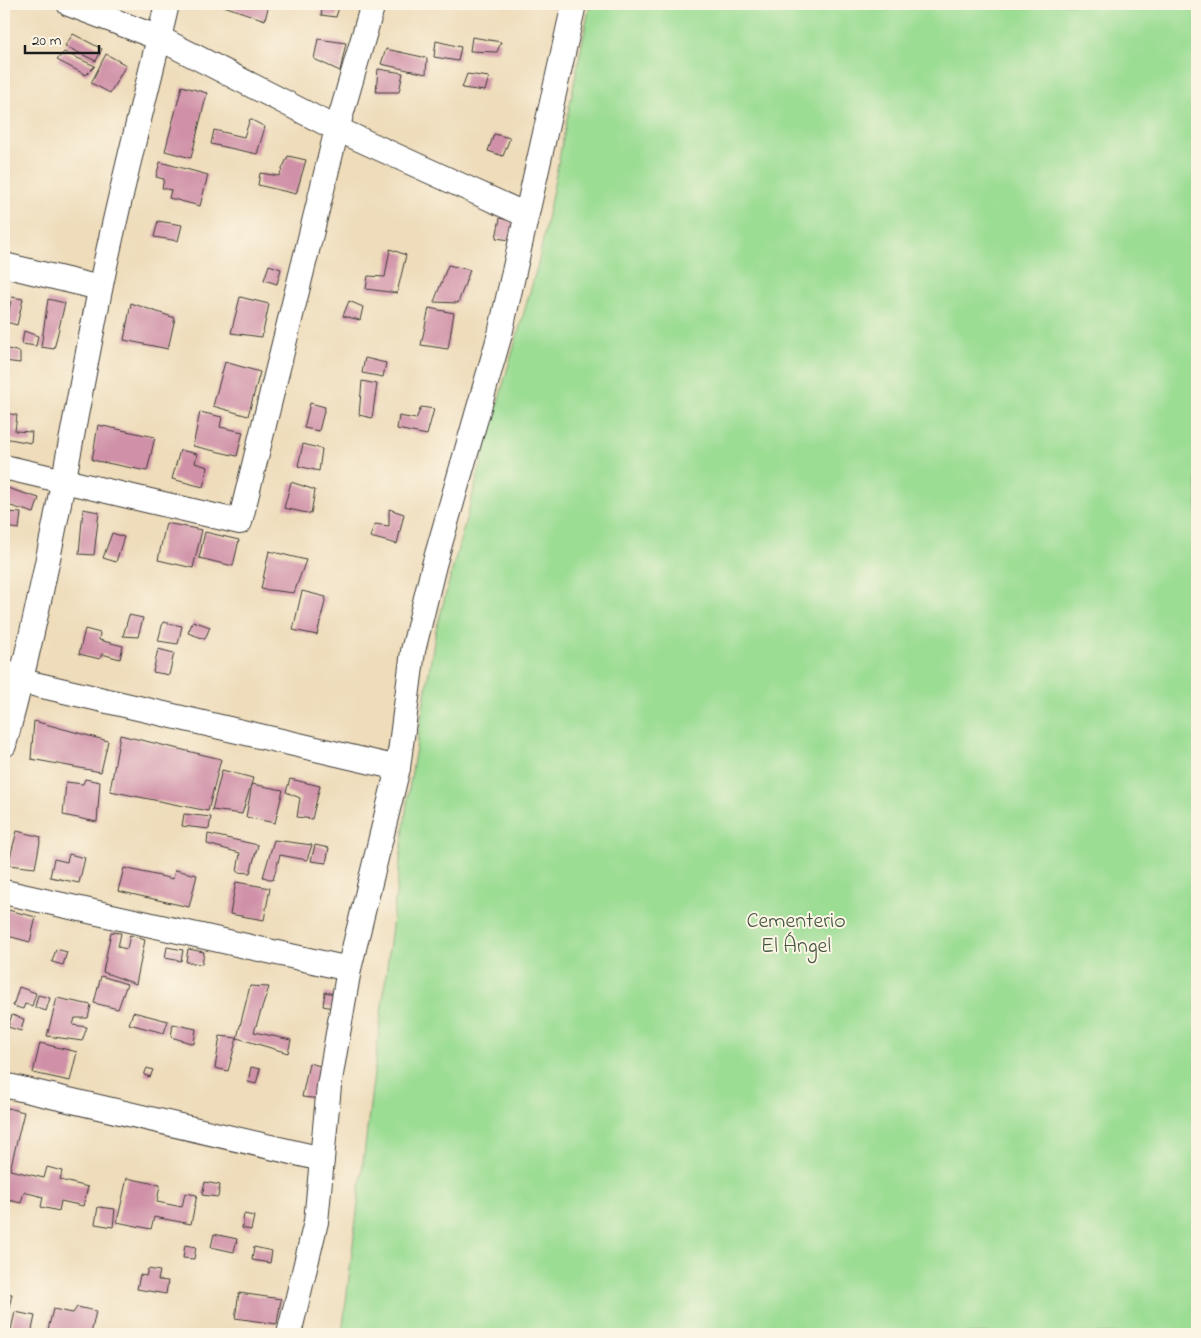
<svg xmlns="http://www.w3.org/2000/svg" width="1201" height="1338" font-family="'Indie Flower',sans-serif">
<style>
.green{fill:#9cdd94;stroke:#5c7c58}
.building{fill:#d091a8}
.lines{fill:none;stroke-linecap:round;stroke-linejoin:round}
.minor-casing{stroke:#3c3934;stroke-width:26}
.minor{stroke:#fff;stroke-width:24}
.labels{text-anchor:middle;stroke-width:4;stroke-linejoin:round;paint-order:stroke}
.park-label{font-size:22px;fill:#425640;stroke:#fcf5e5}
</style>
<rect width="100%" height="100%" fill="#fcf5e5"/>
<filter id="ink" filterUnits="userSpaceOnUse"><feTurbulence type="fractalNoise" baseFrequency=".02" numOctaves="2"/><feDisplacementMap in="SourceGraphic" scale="10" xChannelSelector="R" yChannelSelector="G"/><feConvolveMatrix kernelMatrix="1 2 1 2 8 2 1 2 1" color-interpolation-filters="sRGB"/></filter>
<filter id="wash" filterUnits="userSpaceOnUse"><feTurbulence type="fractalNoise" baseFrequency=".0096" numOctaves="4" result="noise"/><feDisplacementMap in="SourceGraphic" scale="20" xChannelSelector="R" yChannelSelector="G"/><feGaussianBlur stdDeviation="1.12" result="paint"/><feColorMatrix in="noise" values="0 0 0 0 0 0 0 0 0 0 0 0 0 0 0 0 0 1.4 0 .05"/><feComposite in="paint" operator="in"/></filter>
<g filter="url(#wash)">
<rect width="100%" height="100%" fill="#eedcba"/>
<polygon class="green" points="590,4 1197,4 1197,1334 342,1334 408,795 436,630 494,416 538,264"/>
<g id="blocks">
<g class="building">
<polygon points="218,4 269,4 265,20"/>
<polygon points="323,4 340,4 336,17 321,15"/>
<polygon points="73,34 102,49 96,61 65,46"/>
<polygon points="472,37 501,42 497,52 470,51"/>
<polygon points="318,39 346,43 340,71 314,59"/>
<polygon points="436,41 461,47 458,61 434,57"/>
<polygon points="386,49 427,58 426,74 381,64"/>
<polygon points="64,52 95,66 86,75 57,60"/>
<polygon points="106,54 126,65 110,93 91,83"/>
<polygon points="378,69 403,73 399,92 376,92"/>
<polygon points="467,74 489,77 485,91 462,88"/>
<polygon points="182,86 207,93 191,158 165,151"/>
<polygon points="250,119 265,127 257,154 211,144 214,130 244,137"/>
<polygon points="494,134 510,138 503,156 488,151"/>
<polygon points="288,156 306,160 296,194 258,185 260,173 279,176"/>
<polygon points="160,162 208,175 200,206 169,198 171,190 162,188 164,179 156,177"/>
<polygon points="500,218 517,223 510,240 496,238"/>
<polygon points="158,221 182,225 178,241 154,237"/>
<polygon points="390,249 406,255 397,293 366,289 368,276 385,277"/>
<polygon points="269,265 281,269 277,284 264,280"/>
<polygon points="448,265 470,270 458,303 434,302"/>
<polygon points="4,290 9,292 4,309"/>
<polygon points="12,297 23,299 17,325 6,322"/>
<polygon points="240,297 269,304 262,337 231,333"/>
<polygon points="48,299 65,303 54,349 41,347"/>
<polygon points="349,301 363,307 360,320 343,316"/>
<polygon points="131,303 175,318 168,349 124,340"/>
<polygon points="429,308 454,313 448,349 421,345"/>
<polygon points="24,331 38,336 36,346 22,344"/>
<polygon points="4,348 20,352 20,363 4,361"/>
<polygon points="365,358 386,363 383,377 362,373"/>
<polygon points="225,362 260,372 248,416 213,406"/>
<polygon points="362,381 377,384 372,418 359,415"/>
<polygon points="310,403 325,407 319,431 304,428"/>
<polygon points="421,407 434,409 427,435 397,429 399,416 416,419"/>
<polygon points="200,412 222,417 220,427 243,432 237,456 193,446"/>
<polygon points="5,413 17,415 15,431 32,432 31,443 4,438"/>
<polygon points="98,425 155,437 147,471 92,460"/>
<polygon points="303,444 322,449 319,471 298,466"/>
<polygon points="180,450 197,454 195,463 208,467 203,487 172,479"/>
<polygon points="291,482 315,490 311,514 284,508"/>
<polygon points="4,487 39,498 34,513 4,504"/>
<polygon points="83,509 99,512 94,555 79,554"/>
<polygon points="389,509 404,514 397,544 370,537 375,524 389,526"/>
<polygon points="7,512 21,513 19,529 5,527"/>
<polygon points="166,523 202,530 193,568 158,560"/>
<polygon points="205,532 239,540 233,566 199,558"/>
<polygon points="112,533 124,537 116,562 103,558"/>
<polygon points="269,551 306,560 294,593 261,589"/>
<polygon points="302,591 326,597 317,635 293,630"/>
<polygon points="129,615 143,618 138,637 123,636"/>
<polygon points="193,621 210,627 205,639 188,633"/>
<polygon points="163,622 182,626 178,644 158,641"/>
<polygon points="85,629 100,633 99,640 123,646 120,659 102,654 100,659 79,654"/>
<polygon points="158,649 174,653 169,675 153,672"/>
<polygon points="34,721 108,741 101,772 31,759"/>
<polygon points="120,735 221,759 208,811 110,791"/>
<polygon points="222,770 253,778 242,814 212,810"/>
<polygon points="85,779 100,782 97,822 63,815 66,782 83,784"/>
<polygon points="290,779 320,786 312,819 297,817 300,798 286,792"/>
<polygon points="252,784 283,790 275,823 246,817"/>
<polygon points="184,814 211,817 209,829 182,826"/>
<polygon points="17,831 41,837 35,868 8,865"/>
<polygon points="208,834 258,845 250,873 237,872 240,853 207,844"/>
<polygon points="274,840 312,845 307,860 280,855 273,880 263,877"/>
<polygon points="315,845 329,848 326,863 311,861"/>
<polygon points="69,854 85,858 79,883 50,877 54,859 67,862"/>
<polygon points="124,868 173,879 175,870 197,875 189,907 118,891"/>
<polygon points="236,882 270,888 264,920 230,914"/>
<polygon points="4,909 36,917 30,942 4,935"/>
<polygon points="111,932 121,933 118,947 127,949 130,935 145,940 136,984 103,972"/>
<polygon points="167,947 183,950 181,961 165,958"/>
<polygon points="56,949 67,952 63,965 52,962"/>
<polygon points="188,949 204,952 202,964 186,962"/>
<polygon points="101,976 127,984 118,1009 94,1003"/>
<polygon points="250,986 269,987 254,1032 291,1040 288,1053 237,1038"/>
<polygon points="19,987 36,993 32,1006 25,1004 23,1009 13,1006"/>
<polygon points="325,992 339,995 337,1009 323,1006"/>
<polygon points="38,995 50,998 46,1011 35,1007"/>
<polygon points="57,998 91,1005 88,1018 75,1018 73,1025 87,1027 82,1041 47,1036"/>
<polygon points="133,1012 168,1021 164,1033 129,1024"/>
<polygon points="12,1015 24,1019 21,1031 8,1027"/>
<polygon points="173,1024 196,1029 194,1044 171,1037"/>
<polygon points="220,1036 237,1038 228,1071 215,1068"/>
<polygon points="40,1043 77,1052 70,1081 33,1073"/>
<polygon points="309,1063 324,1067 322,1099 302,1097"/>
<polygon points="251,1067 260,1069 256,1084 248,1082"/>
<polygon points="147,1068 153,1070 150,1077 144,1075"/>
<polygon points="4,1107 24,1112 10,1170 44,1178 47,1167 62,1171 60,1180 88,1187 83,1206 61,1201 59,1211 41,1207 43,1197 24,1192 21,1203 4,1199"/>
<polygon points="127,1178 160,1185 157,1202 182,1207 185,1193 197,1195 191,1224 154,1217 151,1229 117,1222"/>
<polygon points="205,1182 220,1185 218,1197 202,1195"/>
<polygon points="98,1207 115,1209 113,1227 95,1224"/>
<polygon points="244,1214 254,1216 251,1230 242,1228"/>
<polygon points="214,1234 237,1239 234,1252 211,1247"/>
<polygon points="185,1245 196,1247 194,1259 183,1258"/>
<polygon points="254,1247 272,1251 270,1263 252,1260"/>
<polygon points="148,1269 160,1271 158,1280 168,1281 166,1294 137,1289 140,1275 146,1276"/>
<polygon points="4,1293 12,1294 9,1308 4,1308"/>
<polygon points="239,1293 281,1299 277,1324 235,1318"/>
<polygon points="77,1307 96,1311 91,1334 47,1334 53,1309 73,1313"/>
<polygon points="15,1312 35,1316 31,1334 10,1334"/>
</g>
</g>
</g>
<g filter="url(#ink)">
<use href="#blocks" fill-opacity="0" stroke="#3c3934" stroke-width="1"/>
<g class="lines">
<g class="minor-casing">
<g id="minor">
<polyline points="69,4 159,38 337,129 526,215"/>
<polyline points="4,265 100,288"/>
<polyline points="4,467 240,522 337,129 373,4"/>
<polyline points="4,671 21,681 398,768"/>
<path d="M4 745C45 595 70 442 100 290 119 194 145 99 167 4"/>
<polyline points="4,892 349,969"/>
<polyline points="4,1085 322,1159"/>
<polyline points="289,1334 316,1222 329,1086 349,969 398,768 413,651 434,565 500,334 574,4"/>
</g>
</g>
<use href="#minor" class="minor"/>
</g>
</g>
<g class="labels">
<g class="park-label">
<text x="796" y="927">Cementerio<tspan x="796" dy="25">El Ángel</tspan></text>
</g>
</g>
<rect width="1201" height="1338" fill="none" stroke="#fcf5e5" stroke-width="20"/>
<path d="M25 45v8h74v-8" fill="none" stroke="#1c1c1c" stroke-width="2.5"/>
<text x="32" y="45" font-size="15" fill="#1c1c1c" stroke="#fcf5e5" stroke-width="4" paint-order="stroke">20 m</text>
</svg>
